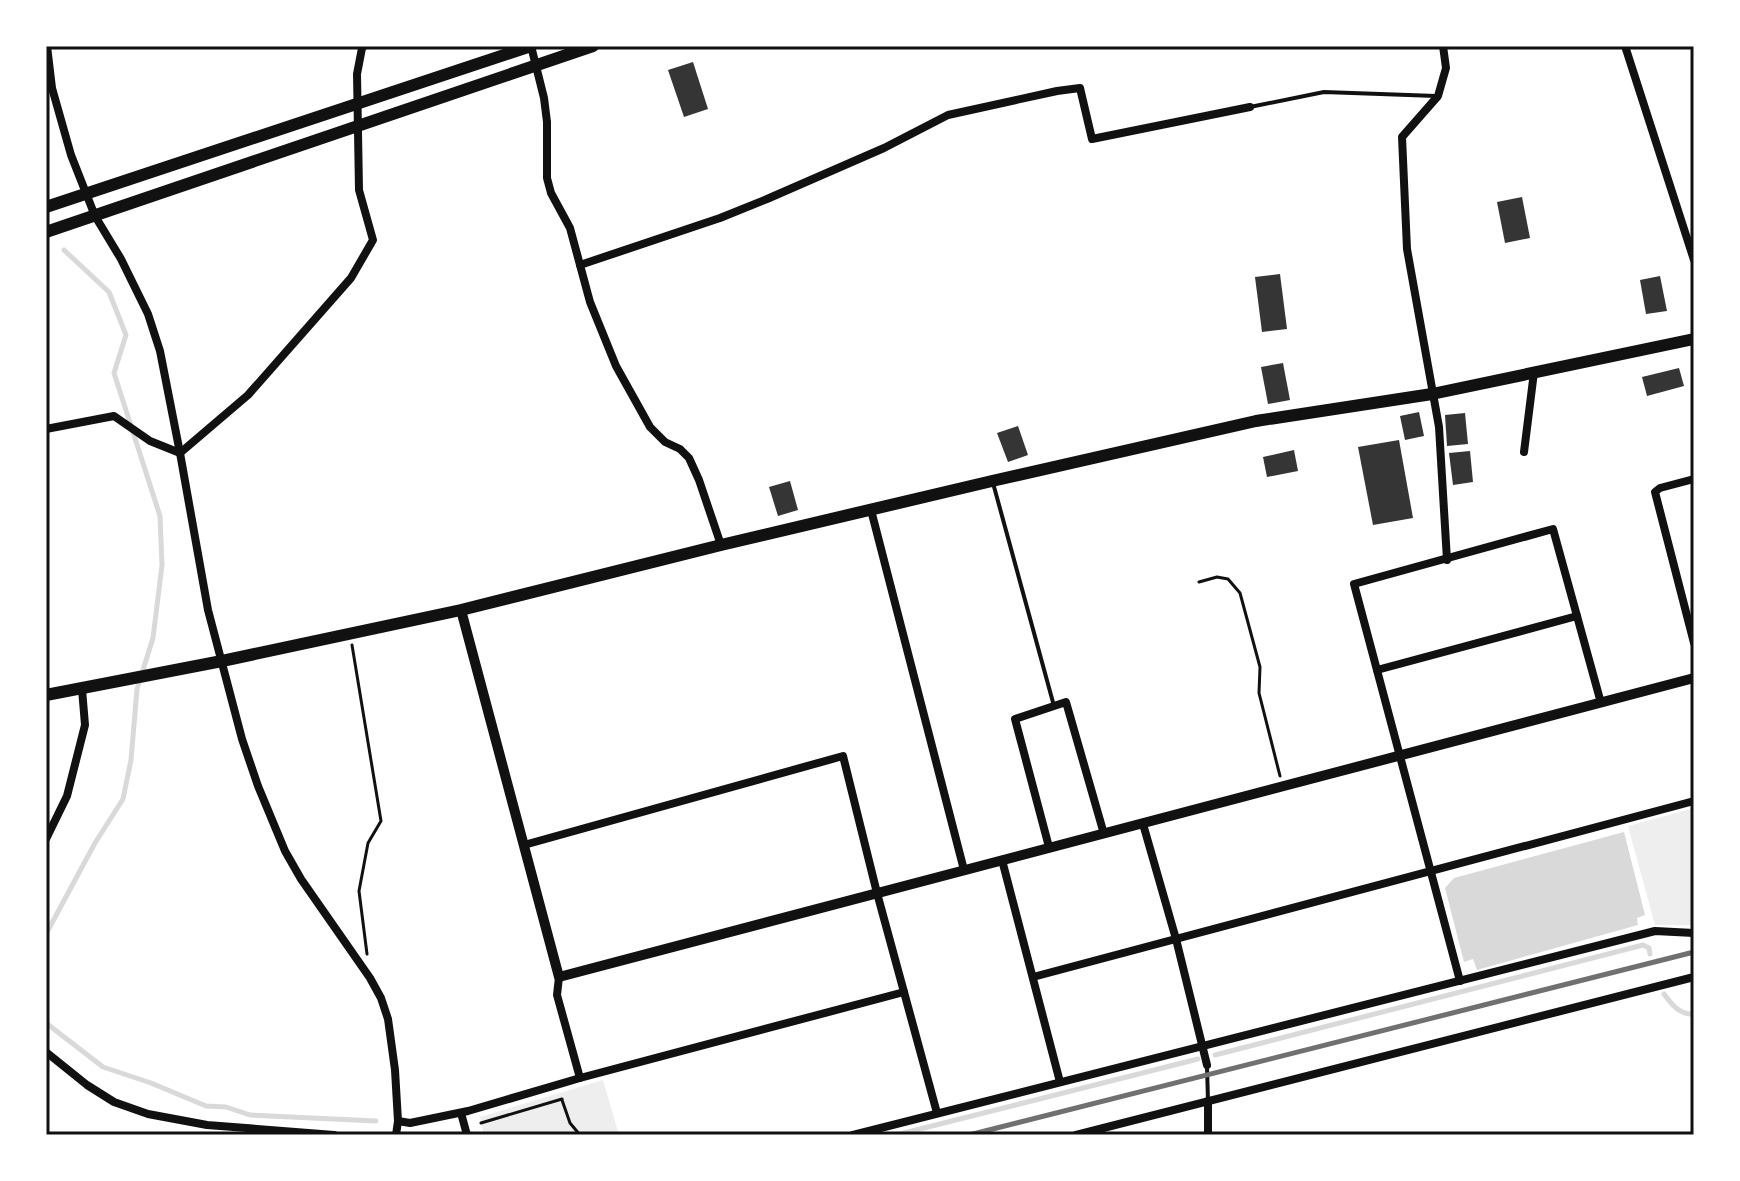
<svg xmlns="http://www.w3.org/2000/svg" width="1740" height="1181" font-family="Rubik,sans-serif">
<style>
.green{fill:#eee}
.water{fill:#d9d9d9}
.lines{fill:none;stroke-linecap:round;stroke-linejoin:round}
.stream{stroke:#d9d9d9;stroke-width:5}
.building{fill:#353535}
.path{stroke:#111;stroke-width:3}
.service{stroke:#111;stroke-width:4}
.minor{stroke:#111;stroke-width:8}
.tertiary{stroke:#111;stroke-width:10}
.primary{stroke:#111;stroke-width:12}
.rail{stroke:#707070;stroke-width:5}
.neatline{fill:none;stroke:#111;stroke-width:3}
</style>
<rect width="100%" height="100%" fill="#fff"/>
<g class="green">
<polygon points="1694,808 1694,925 1655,925 1628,826"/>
<polygon points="603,1080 619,1135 484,1135 480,1117"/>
</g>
<polygon class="water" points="1624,832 1645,915 1637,918 1638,925 1477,970 1473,959 1464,962 1445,888 1454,878"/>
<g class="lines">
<g class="stream">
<polyline points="46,934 95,843 123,799 131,760 137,689 153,638 162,565 160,516 114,373 126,335 109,292 64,250"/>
<path d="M1664 994C1672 1005 1680 1015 1694 1014"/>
<polyline points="46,1023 103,1067 151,1083 206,1106 226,1107 250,1115 376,1121"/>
<polyline points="1215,1055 1643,945 1649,948 1650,954"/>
<polyline points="896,1135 1198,1059"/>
</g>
</g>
<g class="building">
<polygon points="693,62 708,109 684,117 668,70"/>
<polygon points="1522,197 1530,238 1505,243 1497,202"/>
<polygon points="1280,274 1287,329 1262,332 1255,277"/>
<polygon points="1660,276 1667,311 1646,314 1640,280"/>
<polygon points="1283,363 1290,400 1268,404 1261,367"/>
<polygon points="1679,368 1684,386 1647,396 1642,377"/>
<polygon points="1419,412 1424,436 1405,440 1400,416"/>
<polygon points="1465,413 1468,444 1447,446 1445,415"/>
<polygon points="1018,426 1028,455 1008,462 997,433"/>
<polygon points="1399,440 1413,518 1373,525 1358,447"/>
<polygon points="1294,450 1298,471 1267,477 1263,457"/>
<polygon points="1470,451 1473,482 1453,485 1449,453"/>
<polygon points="790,481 798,510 778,516 769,487"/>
</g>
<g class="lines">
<g class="path">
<polyline points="1199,582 1217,577 1228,579 1240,593 1260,667 1259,693 1280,776"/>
<polyline points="352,645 381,821 368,843 359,891 367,954"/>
<polyline points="562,1100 570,1123 580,1135"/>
<polyline points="481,1123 562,1099"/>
</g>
<g class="service">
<polyline points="1250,107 1324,92 1436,96"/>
<polyline points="993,483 1054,706"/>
<polyline points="1207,1067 1208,1101"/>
</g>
<g class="minor">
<polyline points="47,46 52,88 71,155 95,216 121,259 148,314 160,351 180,453 208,610 242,739 258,786 285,851 301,879 370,978 381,998 388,1019 395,1070 398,1121 396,1135"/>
<polyline points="531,46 544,98 547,122 547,178 551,193 570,228 590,302 616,366 650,427 665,442 680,449 689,458 699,480 721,545"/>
<polyline points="1443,46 1446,68 1438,96 1402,137 1407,249 1439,427 1447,560"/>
<polyline points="1625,46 1694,260"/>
<polyline points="580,265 720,218 767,199 884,148 948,115 1057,91 1080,88 1092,139 1250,107"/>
<polyline points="46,429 114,416 150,441 180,453"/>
<polyline points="1524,452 1534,372"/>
<polyline points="180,453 248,395 351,278 373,240 359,190 357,74 362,48 364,46"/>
<polyline points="1694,479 1660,488 1655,492 1694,643"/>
<polyline points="871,510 964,870"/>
<polyline points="1377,670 1577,616"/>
<polyline points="1143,824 1176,939 1207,1065"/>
<polyline points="46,839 67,796 85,725 82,689"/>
<polyline points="524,845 843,756 877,893 937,1113"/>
<polyline points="1049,847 1015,719 1066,702 1104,834"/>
<polyline points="1002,860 1060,1082"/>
<polyline points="559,977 557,995 580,1078"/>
<polyline points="1033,977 1694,801"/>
<polyline points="1460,981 1354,584 1553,529 1601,703"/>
<polyline points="46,1052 87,1085 114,1102 148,1114 207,1125 334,1135"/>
<polyline points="461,1113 467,1135"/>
<polyline points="398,1121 410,1123 468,1111 580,1078 904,992"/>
<polyline points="853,1135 1655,931 1694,933"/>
<polyline points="1076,1135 1694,977"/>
<polyline points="1208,1135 1208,1101"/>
</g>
<polyline class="tertiary" points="461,610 559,977 1694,678"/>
<g class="primary">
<polyline points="46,207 531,46"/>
<polyline points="46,232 593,46"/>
<polyline points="46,695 222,661 461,610 721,545 992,481 1256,421 1432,394 1694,339"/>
</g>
<polyline class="rail" points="969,1135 1694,952"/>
</g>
<rect width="1740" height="1181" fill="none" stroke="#ffffff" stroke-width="96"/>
<rect x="48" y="48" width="1644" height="1085" class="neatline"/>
</svg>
